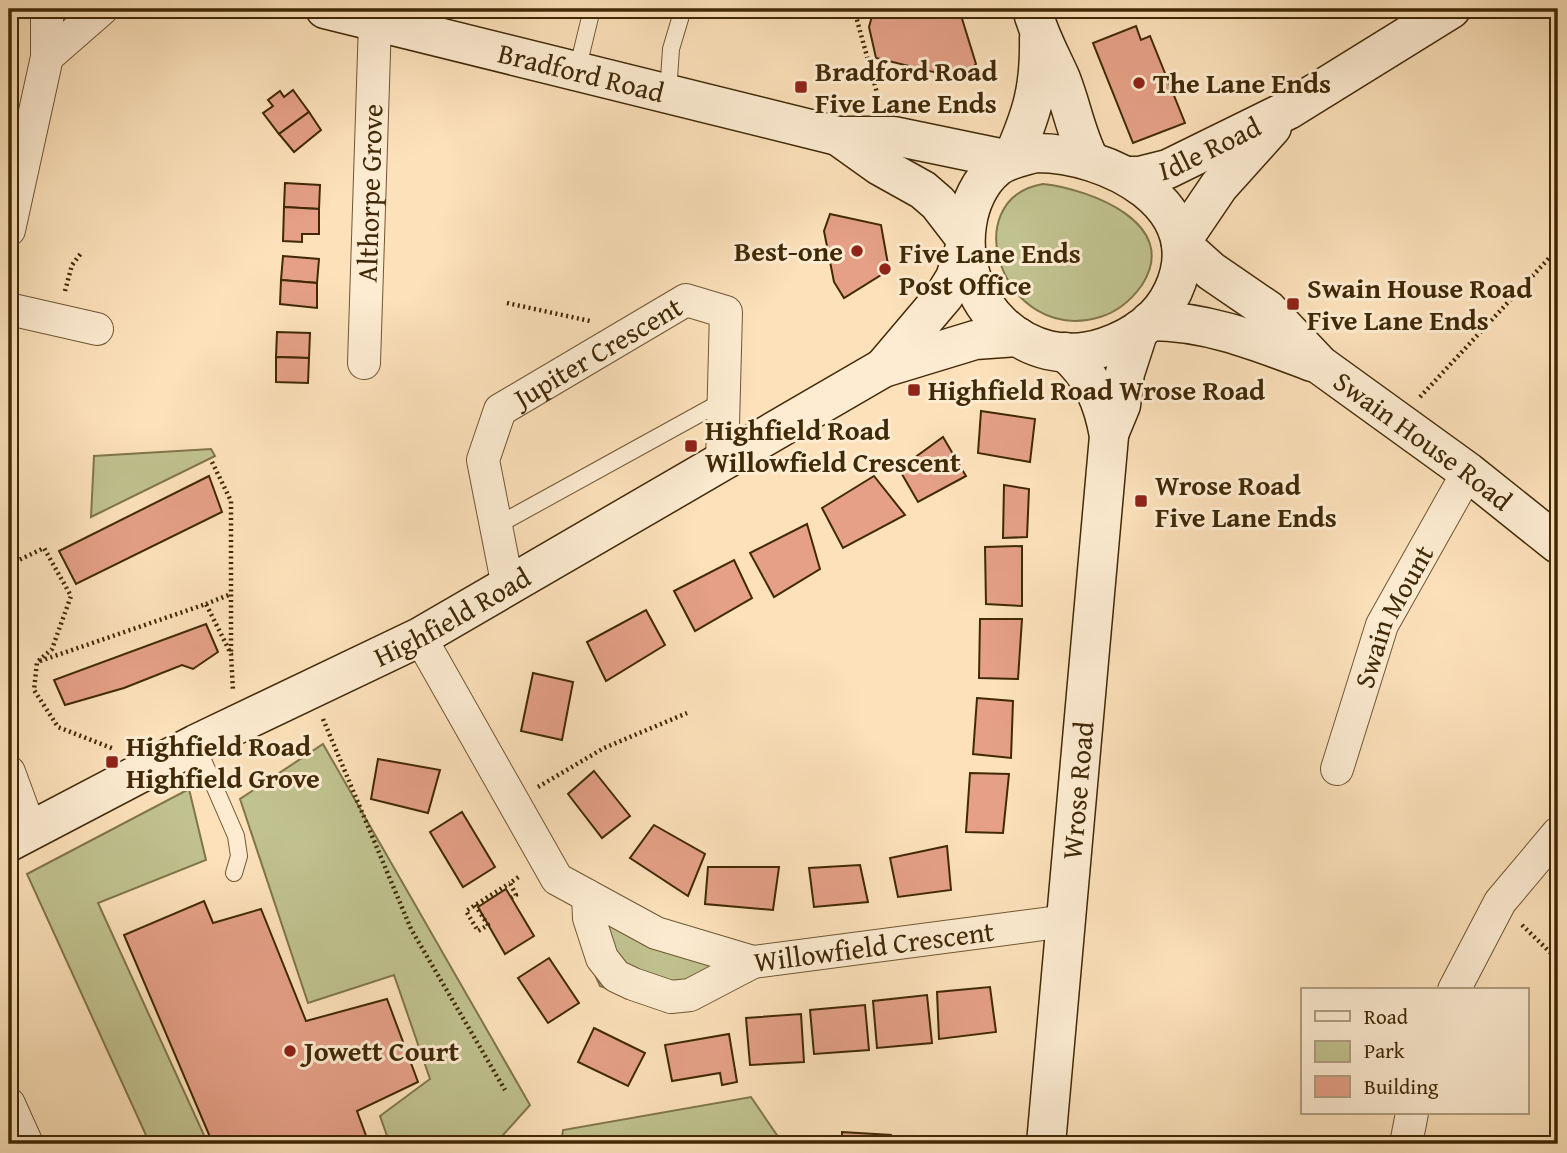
<svg xmlns="http://www.w3.org/2000/svg" width="1567" height="1153" font-family="'Gentium Book Plus',serif">
<style>
.green{fill:#c0c28f;stroke:#80764a;stroke-width:2}
.building{fill:#e5a087;stroke:#402906;stroke-width:2}
.lines{fill:none;stroke-linecap:round;stroke-linejoin:round}
.lane-casing{stroke:#6f5733;stroke-width:18}
.street-casing{stroke:#6f5733;stroke-width:34}
.secondary-casing{stroke:#402906;stroke-width:41}
.path{stroke:#402906;stroke-width:4.5;stroke-dasharray:2 3.5;stroke-linecap:butt}
.lane{stroke:#fdecd2;stroke-width:16}
.street{stroke:#fdecd2;stroke-width:32}
.secondary{stroke:#fdecd2;stroke-width:38}
.poi-dot{fill:#8f2418;stroke:#fdecd2;stroke-width:2.5}
.labels{text-anchor:middle;stroke-width:6;stroke-linejoin:round;paint-order:stroke}
.poi-label{font-size:28px;font-weight:bold;fill:#402906;stroke:#fdecd2;text-anchor:start}
.street-label{font-size:28px;fill:#402906;stroke:#fdecd2}
</style>
<rect width="100%" height="100%" fill="#fce1ba"/>
<filter id="stains"><feTurbulence type="fractalNoise" baseFrequency=".00286" numOctaves="4"/><feColorMatrix values="0 0 0 0 .2 0 0 0 0 .09 0 0 0 0 .02 0 0 0 .5 -.17"/></filter>
<radialGradient id="worn" r=".72"><stop offset=".6" stop-color="#630" stop-opacity="0"/><stop offset="1" stop-color="#630" stop-opacity=".3"/></radialGradient>
<g class="green">
<path d="M1043 184C1089 189 1182 223 1142 285 1132 299 1117 312 1100 317 1003 346 954 199 1043 184Z"/>
<polygon points="211,449 215,456 91,517 94,456"/>
<polygon points="323,744 530,1105 495,1144 390,1144 380,1116 430,1079 394,975 308,1003 240,799"/>
<polygon points="189,789 206,860 98,903 208,1144 150,1144 27,874"/>
<polygon points="593,893 753,962 656,1007 600,986 581,943"/>
<polygon points="751,1097 783,1144 561,1144 563,1130"/>
</g>
<g class="building">
<polygon points="874,9 959,9 976,64 962,79 876,58 869,27"/>
<polygon points="1136,26 1141,40 1150,36 1185,123 1133,143 1093,43"/>
<polygon points="293,90 309,112 279,134 263,113 273,106 268,100 280,91 284,97"/>
<polygon points="309,112 321,130 294,152 279,134"/>
<polygon points="285,183 320,185 319,209 284,207"/>
<polygon points="284,207 319,209 319,234 302,234 302,242 283,241"/>
<polygon points="830,214 881,225 889,270 844,298 834,282 824,231"/>
<polygon points="283,256 319,259 317,283 281,280"/>
<polygon points="281,280 317,283 317,308 280,304"/>
<polygon points="277,332 310,333 309,358 276,357"/>
<polygon points="276,357 309,358 308,383 276,382"/>
<polygon points="981,411 1035,419 1030,462 978,453"/>
<polygon points="943,437 966,476 918,502 899,469"/>
<polygon points="209,476 222,512 76,584 59,551"/>
<polygon points="874,476 905,515 843,548 822,508"/>
<polygon points="1004,485 1029,489 1027,537 1003,538"/>
<polygon points="807,524 820,569 774,597 750,553"/>
<polygon points="1022,546 1022,606 986,604 985,547"/>
<polygon points="734,560 752,598 695,631 674,591"/>
<polygon points="646,610 665,645 606,681 587,642"/>
<polygon points="980,619 1022,619 1018,679 979,678"/>
<polygon points="206,624 218,652 193,669 182,665 124,688 65,705 54,680"/>
<polygon points="533,673 573,682 562,740 521,731"/>
<polygon points="977,698 1013,701 1011,758 973,754"/>
<polygon points="378,759 440,770 428,813 371,799"/>
<polygon points="594,771 630,816 602,838 568,794"/>
<polygon points="970,773 1009,774 1003,833 966,832"/>
<polygon points="462,812 495,867 463,887 430,832"/>
<polygon points="654,825 705,854 688,896 630,858"/>
<polygon points="947,846 951,890 898,897 890,858"/>
<polygon points="860,865 868,902 814,907 809,868"/>
<polygon points="708,867 779,867 773,910 705,904"/>
<polygon points="506,889 534,936 505,954 478,907"/>
<polygon points="204,901 213,923 261,909 306,1021 387,999 418,1082 357,1111 369,1144 213,1144 124,935"/>
<polygon points="549,958 579,1003 548,1023 518,978"/>
<polygon points="990,987 996,1032 939,1039 937,992"/>
<polygon points="927,995 932,1043 877,1048 873,1001"/>
<polygon points="865,1005 869,1050 814,1054 810,1010"/>
<polygon points="801,1014 804,1062 750,1065 746,1018"/>
<polygon points="594,1028 645,1053 628,1086 578,1062"/>
<polygon points="729,1034 737,1082 722,1085 720,1073 672,1081 665,1045"/>
<polygon points="842,1132 891,1135 891,1144 842,1144"/>
</g>
<g class="lines">
<g class="lane-casing">
<g id="lane">
<polyline points="577,71 592,9"/>
<polyline points="668,93 671,49 683,9"/>
<polyline points="496,526 723,401"/>
<polyline points="196,744 236,836 239,856 234,873"/>
</g>
</g>
<g class="street-casing">
<g id="street">
<polyline points="47,57 102,9"/>
<polyline points="9,230 47,57 47,9"/>
<polyline points="9,309 97,329"/>
<path id="s1" d="M364 363 375 22"/>
<path id="s2" d="M508 587 483 460 500 410 686 300 726 312 722 463"/>
<path id="s3" d="M420 637 557 879 656 933 753 962 1066 921"/>
<path id="s4" d="M1337 769 1382 625 1468 472"/>
<polyline points="9,772 31,832"/>
<polyline points="588,896 589,918 602,958 616,976 633,984 671,997 690,995 753,962"/>
<polyline points="1454,990 1500,902 1558,833"/>
<polyline points="9,1104 27,1144"/>
<polyline points="1406,1144 1412,1113"/>
</g>
</g>
<g class="secondary-casing">
<g id="secondary">
<path id="s5" d="M325 9 838 136H894L1010 160"/>
<path d="M1032 9C1039 36 1050 54 1061 79 1072 107 1076 134 1090 161"/>
<polyline points="838,136 880,166 923,190 938,203 965,238"/>
<path d="M1035 153C1106 152 1213 205 1173 291 1160 319 1134 337 1105 347 1026 374 955 302 967 224 970 203 980 181 996 168 1007 159 1022 157 1035 153Z"/>
<path d="M1012 159C1032 114 1040 88 1039 38"/>
<path id="s6" d="M1127 176H1140L1168 169 1288 110 1451 9"/>
<polyline points="1181,242 1219,186 1272,127"/>
<path id="s7" d="M1181 244 1211 271 1268 310 1320 365 1468 472 1558 544"/>
<path d="M1150 321C1208 321 1259 342 1312 362"/>
<polyline points="883,368 944,296 955,278 965,247"/>
<polyline points="1109,434 1121,405 1125,373 1139,330"/>
<path id="s8" d="M9 842 196 744 420 637 883 368 975 340 1018 337"/>
<path id="s9" d="M1046 1144 1109 436C1103 402 1092 375 1065 352"/>
</g>
</g>
<g class="path">
<polyline points="854,9 880,104"/>
<polyline points="65,291 72,265 82,252"/>
<polyline points="507,303 590,321"/>
<polyline points="1420,397 1552,255 1558,254"/>
<polyline points="212,462 231,501 231,594"/>
<polyline points="9,560 19,560 44,548 71,596 52,649 37,662 34,690 58,727 114,749"/>
<polyline points="206,604 231,594 231,653"/>
<polyline points="40,661 206,604 231,654 233,691"/>
<polyline points="323,719 411,929 505,1090"/>
<polyline points="538,787 604,748 687,713"/>
<polyline points="511,898 516,895 510,883 520,876"/>
<polyline points="475,905 488,925 478,931 466,911 510,883"/>
<polyline points="1522,925 1558,960"/>
</g>
<use href="#lane" class="lane"/>
<use href="#street" class="street"/>
<use href="#secondary" class="secondary"/>
</g>
<g class="poi-dot">
<circle cx="1139" cy="83" r="7"/>
<rect x="794" y="80" width="14" height="14" rx="3.5"/>
<circle cx="857" cy="251" r="7"/>
<circle cx="885" cy="269" r="7"/>
<rect x="1286" y="297" width="14" height="14" rx="3.5"/>
<rect x="907" y="383" width="14" height="14" rx="3.5"/>
<rect x="684" y="439" width="14" height="14" rx="3.5"/>
<rect x="1134" y="494" width="14" height="14" rx="3.5"/>
<rect x="105" y="755" width="14" height="14" rx="3.5"/>
<circle cx="290" cy="1051" r="7"/>
</g>
<g class="labels">
<g class="poi-label">
<text x="815" y="81">Bradford Road<tspan x="815" dy="32">Five Lane Ends</tspan></text>
<text x="1153" y="93">The Lane Ends</text>
<text x="843" y="261" text-anchor="end">Best-one</text>
<text x="899" y="263">Five Lane Ends<tspan x="899" dy="32">Post Office</tspan></text>
<text x="1307" y="298">Swain House Road<tspan x="1307" dy="32">Five Lane Ends</tspan></text>
<text x="928" y="400">Highfield Road Wrose Road</text>
<text x="705" y="440">Highfield Road<tspan x="705" dy="32">Willowfield Crescent</tspan></text>
<text x="1155" y="495">Wrose Road<tspan x="1155" dy="32">Five Lane Ends</tspan></text>
<text x="126" y="756">Highfield Road<tspan x="126" dy="32">Highfield Grove</tspan></text>
<text x="304" y="1061">Jowett Court</text>
</g>
<g class="street-label">
<text dy="10" stroke="none"><textPath href="#s5" startOffset="264">Bradford Road</textPath></text>
<text dy="10" stroke="none"><textPath href="#s6" startOffset="88">Idle Road</textPath></text>
<text dy="10" stroke="none"><textPath href="#s1" startOffset="170">Althorpe Grove</textPath></text>
<text dy="10" stroke="none"><textPath href="#s2" startOffset="296">Jupiter Crescent</textPath></text>
<text dy="10" stroke="none"><textPath href="#s7" startOffset="313">Swain House Road</textPath></text>
<text dy="10" stroke="none"><textPath href="#s8" startOffset="497">Highfield Road</textPath></text>
<text dy="10" stroke="none"><textPath href="#s4" startOffset="163">Swain Mount</textPath></text>
<text dy="10" stroke="none"><textPath href="#s9" startOffset="355">Wrose Road</textPath></text>
<text dy="10" stroke="none"><textPath href="#s3" startOffset="614">Willowfield Crescent</textPath></text>
</g>
</g>
<rect width="1567" height="1153" fill="none" stroke="#fce1ba" stroke-width="35"/>
<rect x="10" y="10" width="1546" height="1132" fill="none" stroke="#402906" stroke-width="3.5"/>
<rect x="18" y="18" width="1532" height="1118" fill="none" stroke="#402906" stroke-width="2"/>
<rect x="1301" y="988" width="228" height="126" fill="#fdecd2" stroke="#b19e80" stroke-width="2"/>
<rect x="1315" y="1011" width="35" height="10" fill="#fdecd2" stroke="#b19e80" stroke-width="2"/>
<text x="1364" y="1024" font-size="21" fill="#402906">Road</text>
<rect x="1315" y="1041" width="35" height="21" fill="#c0c28f" stroke="#b19e80" stroke-width="2"/>
<text x="1364" y="1058" font-size="21" fill="#402906">Park</text>
<rect x="1315" y="1076" width="35" height="21" fill="#e5a087" stroke="#b19e80" stroke-width="2"/>
<text x="1364" y="1094" font-size="21" fill="#402906">Building</text>
<rect width="100%" height="100%" filter="url(#stains)"/>
<rect width="100%" height="100%" fill="url(#worn)"/>
</svg>
